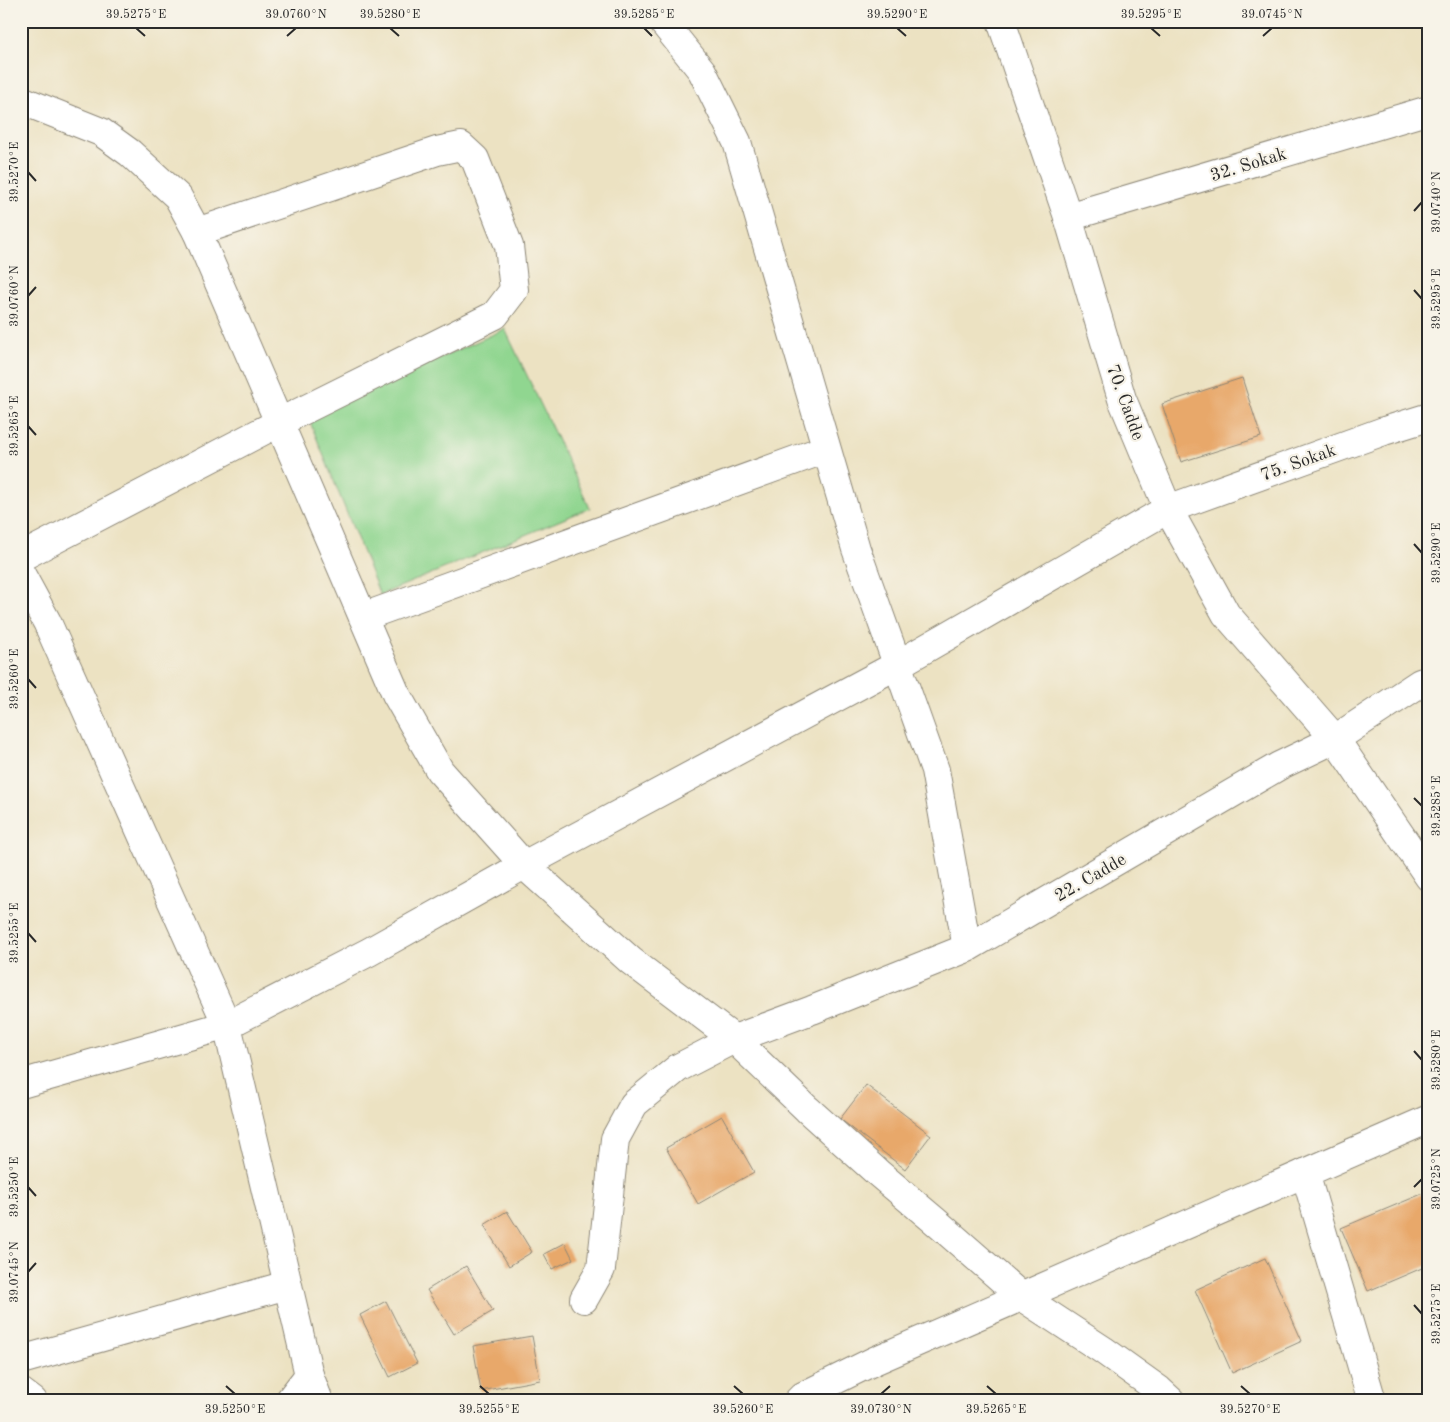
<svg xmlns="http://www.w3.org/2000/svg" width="1450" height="1422" font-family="'Old Standard TT',serif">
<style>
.green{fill:#90d690;stroke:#5e805e}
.building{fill:#e8a86a}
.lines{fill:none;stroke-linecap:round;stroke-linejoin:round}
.minor-casing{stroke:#8c8676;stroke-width:30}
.minor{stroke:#fff;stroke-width:28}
.ticks{fill:none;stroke:#2b2b2b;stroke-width:2}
.labels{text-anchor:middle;stroke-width:4.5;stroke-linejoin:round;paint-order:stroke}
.street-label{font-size:18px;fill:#2b2b2b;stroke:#f7f3e8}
.neatline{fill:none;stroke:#2b2b2b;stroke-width:2}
.ticks-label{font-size:12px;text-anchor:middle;fill:#2b2b2b}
</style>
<rect width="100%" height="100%" fill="#f7f3e8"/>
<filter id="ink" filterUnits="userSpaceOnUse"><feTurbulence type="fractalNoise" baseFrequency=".02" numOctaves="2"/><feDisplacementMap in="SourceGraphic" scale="10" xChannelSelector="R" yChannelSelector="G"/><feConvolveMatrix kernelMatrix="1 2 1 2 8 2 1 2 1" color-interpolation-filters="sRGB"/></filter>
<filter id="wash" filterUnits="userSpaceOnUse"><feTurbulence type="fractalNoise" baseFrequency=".0096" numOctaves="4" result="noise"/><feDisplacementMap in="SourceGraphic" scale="20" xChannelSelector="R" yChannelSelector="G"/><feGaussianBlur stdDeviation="1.12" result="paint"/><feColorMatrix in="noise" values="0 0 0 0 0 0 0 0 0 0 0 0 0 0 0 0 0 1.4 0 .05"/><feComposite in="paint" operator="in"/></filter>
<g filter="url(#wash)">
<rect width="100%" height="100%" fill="#ece2c2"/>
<polygon class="green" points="505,329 590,508 380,595 308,417"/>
<g id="blocks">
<g class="building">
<polygon points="1242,378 1261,437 1181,462 1162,404"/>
<polygon points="866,1085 931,1135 905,1169 840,1119"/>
<polygon points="722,1116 754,1172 698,1204 666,1148"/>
<polygon points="1429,1191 1429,1265 1368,1291 1341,1228"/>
<polygon points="507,1211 532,1252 509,1266 484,1225"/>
<polygon points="565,1243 573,1259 552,1269 544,1254"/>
<polygon points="1265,1258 1302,1341 1232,1373 1195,1290"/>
<polygon points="466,1266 493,1311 454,1334 427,1290"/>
<polygon points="386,1301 417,1363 390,1377 360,1315"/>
<polygon points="532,1336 540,1380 481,1391 473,1346"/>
</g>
</g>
</g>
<g filter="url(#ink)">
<use href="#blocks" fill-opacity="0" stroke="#8c8676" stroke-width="1"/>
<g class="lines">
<g class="minor-casing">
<g id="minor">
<polyline points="662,21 702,71 737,142 856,549 935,770 967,948"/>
<polyline points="1001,21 1068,217 1122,399 1168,509 1226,614 1335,739 1429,877"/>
<polyline points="21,100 101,132 130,153 178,197 197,232 396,694 440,771 524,865 631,961 734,1039 807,1109 878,1173 935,1221 1022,1297 1103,1350 1159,1390 1171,1401"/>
<polyline points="1068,217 1429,110"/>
<polyline points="21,557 280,422 495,315 514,290 509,246 475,159 461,146 437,151 197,232"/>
<polyline points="21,574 47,622 227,1025 309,1375 319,1401"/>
<polyline points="363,617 826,449"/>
<polyline points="21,1084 227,1025 369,952 524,865 897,665 1168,509 1384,431 1429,417"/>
<polyline points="1305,1173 1372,1401"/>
<polyline points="584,1299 601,1269 615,1139 634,1104 678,1068 734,1039 812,1010 967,948 1279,766 1335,739 1420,683 1429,680"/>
<polyline points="21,1360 287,1285"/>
<polyline points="21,1392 33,1401"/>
<polyline points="289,1401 309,1375"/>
<polyline points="798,1401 803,1396 874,1361 1429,1119"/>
</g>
</g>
<use href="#minor" class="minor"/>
</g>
</g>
<path class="ticks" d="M136 28 145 36M390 28 399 36M644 28 652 36M897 28 906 36M1151 28 1160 36M287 36 296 28M1263 36 1272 28M28 172 36 181M1414 211 1422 202M1414 290 1422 299M28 296 36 287M28 426 36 435M1414 544 1422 553M28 679 36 688M1414 798 1422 806M28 933 36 942M1414 1051 1422 1060M28 1187 36 1196M1414 1187 1422 1179M28 1272 36 1263M1414 1305 1422 1314M226 1386 235 1394M480 1386 489 1394M734 1386 743 1394M987 1386 996 1394M1241 1386 1250 1394M881 1394 890 1386"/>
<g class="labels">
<g class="street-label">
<text transform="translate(1248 164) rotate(-17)" y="6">32. Sokak</text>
<text transform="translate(1126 402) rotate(70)" y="6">70. Cadde</text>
<text transform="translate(1298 462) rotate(-20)" y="6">75. Sokak</text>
<text transform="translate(1090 877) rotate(-30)" y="6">22. Cadde</text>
</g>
</g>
<rect width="1450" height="1422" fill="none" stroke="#f7f3e8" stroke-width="55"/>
<rect x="28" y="28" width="1394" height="1366" class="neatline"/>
<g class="ticks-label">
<text x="136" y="18">39.5275°E</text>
<text x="296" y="18">39.0760°N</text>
<text x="390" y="18">39.5280°E</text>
<text x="644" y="18">39.5285°E</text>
<text x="897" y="18">39.5290°E</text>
<text x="1151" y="18">39.5295°E</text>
<text x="1272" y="18">39.0745°N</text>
<text transform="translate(14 172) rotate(-90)" y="4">39.5270°E</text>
<text transform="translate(1436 202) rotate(-90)" y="4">39.0740°N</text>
<text transform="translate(14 296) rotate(-90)" y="4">39.0760°N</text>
<text transform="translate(1436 299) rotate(-90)" y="4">39.5295°E</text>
<text transform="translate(14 426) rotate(-90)" y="4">39.5265°E</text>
<text transform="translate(1436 553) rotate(-90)" y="4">39.5290°E</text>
<text transform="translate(14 679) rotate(-90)" y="4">39.5260°E</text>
<text transform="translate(1436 806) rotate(-90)" y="4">39.5285°E</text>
<text transform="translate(14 933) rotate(-90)" y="4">39.5255°E</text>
<text transform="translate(1436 1060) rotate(-90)" y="4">39.5280°E</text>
<text transform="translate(1436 1179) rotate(-90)" y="4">39.0725°N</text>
<text transform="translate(14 1187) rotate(-90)" y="4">39.5250°E</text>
<text transform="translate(14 1272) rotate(-90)" y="4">39.0745°N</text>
<text transform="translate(1436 1314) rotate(-90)" y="4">39.5275°E</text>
<text x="235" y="1413">39.5250°E</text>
<text x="489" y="1413">39.5255°E</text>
<text x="743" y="1413">39.5260°E</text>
<text x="881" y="1413">39.0730°N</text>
<text x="996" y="1413">39.5265°E</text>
<text x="1250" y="1413">39.5270°E</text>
</g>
</svg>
